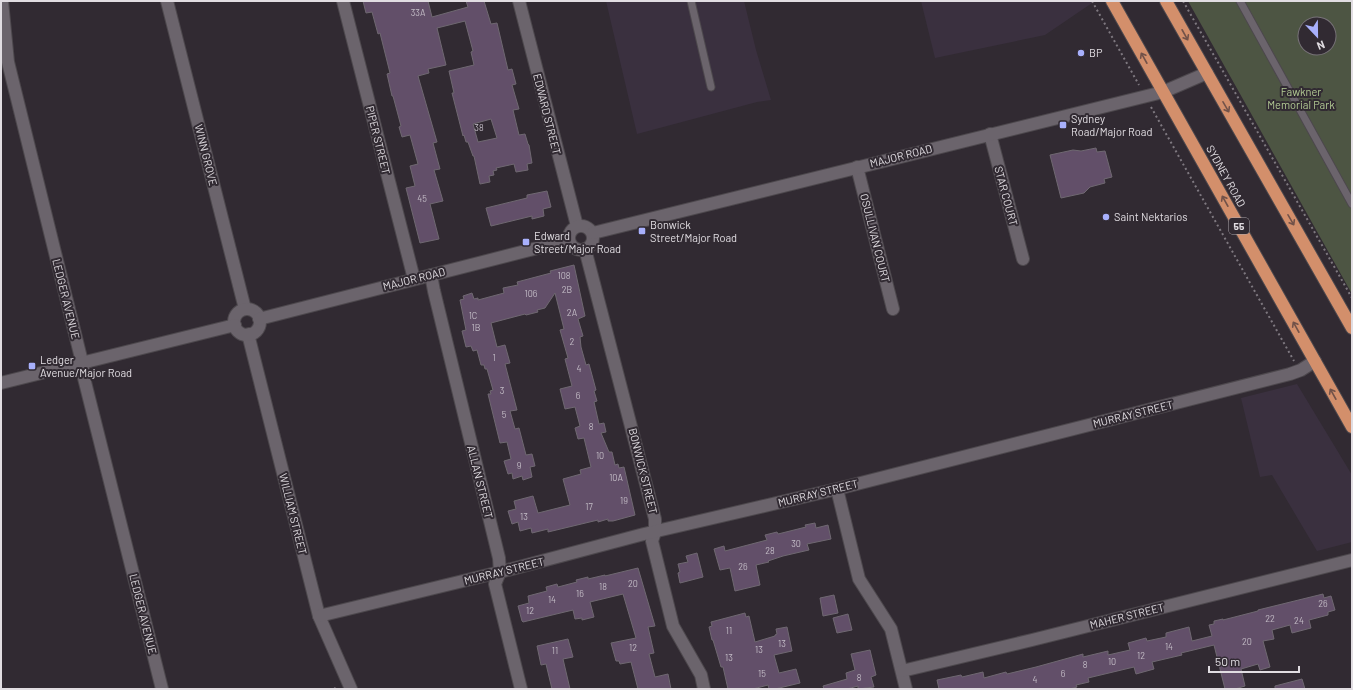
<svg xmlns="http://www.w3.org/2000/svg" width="1353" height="690" font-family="Barlow,sans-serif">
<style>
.commercial{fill:#3a303f}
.green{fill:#4d5543;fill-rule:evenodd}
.building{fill:#624f69;stroke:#6f6871;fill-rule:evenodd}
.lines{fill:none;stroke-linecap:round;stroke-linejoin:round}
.lane-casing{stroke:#4d484d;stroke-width:9}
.street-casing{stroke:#4d484d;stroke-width:14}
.secondary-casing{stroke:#4d484d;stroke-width:14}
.highway-casing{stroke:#4d484d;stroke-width:14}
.path{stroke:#7f7980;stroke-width:2;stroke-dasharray:2 3;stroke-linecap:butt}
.lane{stroke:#6b646c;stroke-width:7}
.street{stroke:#6b646c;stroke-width:12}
.secondary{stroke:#6b646c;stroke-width:12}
.highway{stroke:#d38f6b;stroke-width:12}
.oneway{stroke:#725249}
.poi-dot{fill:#a8b0fc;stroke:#312a32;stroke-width:1.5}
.labels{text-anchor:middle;stroke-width:4;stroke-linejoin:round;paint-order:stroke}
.number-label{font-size:9px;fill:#c1bac4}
.shield{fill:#312a32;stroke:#aca7ad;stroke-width:1}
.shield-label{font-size:10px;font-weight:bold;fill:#e1dde2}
.poi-label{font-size:11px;fill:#e1dde2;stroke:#312a32;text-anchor:start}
.park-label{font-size:11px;fill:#b3cb94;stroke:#312a32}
.street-label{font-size:11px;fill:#e1dde2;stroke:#312a32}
</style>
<rect width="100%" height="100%" fill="#312a32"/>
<g class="commercial">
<polygon points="606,1 744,1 756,50 771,100 757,102 637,134"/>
<polygon points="921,1 1091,1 1092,3 1045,35 935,58"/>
<polygon points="1297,384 1352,475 1352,542 1317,551 1272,475 1260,477 1241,398"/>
</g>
<path class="green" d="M1188 1H1352V294ZM1305 24H1329V48H1305Z"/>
<g class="building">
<path d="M363 1H428L432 17 468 7 466 1H484L491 24 497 23 508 70 512 69 516 84 512 85 519 109 513 110 519 135 525 134 528 144 529 145 532 163 527 164 528 170 516 172 514 164 496 168 497 170 493 171 494 175 489 176 490 182 480 184 474 156H473L468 142H466L464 135 463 136 452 93H454L449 71 474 65 471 52 473 51 465 21 437 28 446 65 428 69 429 73 418 76 437 142 433 143 440 169 434 170 443 201 430 204 439 239 420 243 406 188 415 186 410 166 418 164 410 135 402 137 399 127 401 126 393 96H392L387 74 390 73 380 33 378 34 372 12 366 13ZM491 119 497 138 478 142 473 124Z"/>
<polygon points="1096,148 1097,152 1105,151 1112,177 1104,179 1105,183 1090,187 1084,193 1061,198 1050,155 1073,150 1081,151"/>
<polygon points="547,191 551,207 543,209 544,216 532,219 532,216 491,226 486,208 527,198 527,195"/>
<polygon points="574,265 585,316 578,319 583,336 580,337 581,347 586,365 589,364 596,390 594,391 597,401 594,402 599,424 604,423 606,432 601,433 609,452 612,452 615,465 618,464 619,468 624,467 635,515 613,521 608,521 608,519 598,522 598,520 548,532 548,529 532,533 531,528 520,531 518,522 512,524 508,511 516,509 514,501 533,496 538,513 570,505 563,479 581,474 580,470 591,467 584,438 578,439 575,428 580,426 575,407 565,409 560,389 572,386 565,359 568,358 560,330 564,329 555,293 545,308 537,310 538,312 526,315 525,314 491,323 497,347 505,345 510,363 505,364 517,410 510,411 515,429 519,428 526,455 532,454 535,466 530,467 532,477 523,480 522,476 513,479 512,473 508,474 504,461 511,459 507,442 500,443 488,394 491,394 490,391 493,390 487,369 485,369 484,365 481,365 477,350 473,351 471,346 466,347 462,331 466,330 460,300 464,299 463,296 472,293 474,299 478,298 478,300 504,293 503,288 518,285 517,282 551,273 550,271"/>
<polygon points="815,523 816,528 828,525 831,539 807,544 809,550 783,556 768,561 769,562 756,565 760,585 735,591 730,568 720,570 714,549 724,546 725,551 767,540 765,535 777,532 778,534 806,527 805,525"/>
<polygon points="697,553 703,577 680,583 678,573 680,572 678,564 688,562 686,556"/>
<polygon points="638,568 655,626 648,627 654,653 649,654 655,677 668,674 671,689 638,689 631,662 620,664 619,661 616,661 611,643 636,638 623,594 590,602 594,617 582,620 582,618 575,619 573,610 523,622 522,621 518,606 529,603 528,596 547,591 546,587 557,584 558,587 577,582 576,580 588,577 588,579 605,575 605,576"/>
<polygon points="1323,594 1324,598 1331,596 1335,610 1328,612 1328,615 1309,620 1311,628 1292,633 1290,625 1272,630 1274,639 1263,641 1270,667 1260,670 1258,664 1241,669 1245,686 1235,689 1225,689 1214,645 1181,653 1182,655 1152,662 1154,669 1136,674 1134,667 1088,678 1089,682 1076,685 1077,687 1070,689 939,689 937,680 961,675 962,677 983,672 984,678 1006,672 1007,674 1036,667 1083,654 1083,657 1108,651 1108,655 1130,650 1128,643 1146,638 1147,641 1166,637 1166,633 1189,627 1192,641 1212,636 1209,625 1214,624 1214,621 1223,619 1223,620 1258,611 1258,610"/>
<polygon points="834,595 838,613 823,616 820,598"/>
<polygon points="745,613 746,617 749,616 755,642 775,636 775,635 777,634 776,629 787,627 792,651 774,655 779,673 796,669 800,683 775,689 769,689 768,685 753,689 728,689 723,667 721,667 713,640 712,640 709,627 712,626 711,622"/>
<polygon points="848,614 852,630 837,633 833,618"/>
<polygon points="568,639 573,657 563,659 570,689 552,689 546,664 541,665 537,646"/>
<polygon points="870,650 876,675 871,677 874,687 858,689 858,686 847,689 824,689 823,686 847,679 846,673 855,670 851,654"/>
<polygon points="1302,679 1305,689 1275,689 1275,686"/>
</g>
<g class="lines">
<g class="lane-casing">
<g id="lane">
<polyline points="691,1 711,87"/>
<polyline points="1240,1 1352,204"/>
</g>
</g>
<g class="street-casing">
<g id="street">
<polyline points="2,1 8,62 82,362 84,378 162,689"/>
<polyline points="167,1 244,305 246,309"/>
<polyline points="343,1 414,279"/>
<polyline points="519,1 577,226"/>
<polyline points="990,134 1023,259"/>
<polyline points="857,167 893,309"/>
<polyline points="585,249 655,519 655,532 652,541 673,626 701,675 704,689"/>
<polyline points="431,275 434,291 499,558 500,572 495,584 521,689"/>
<polyline points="249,334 249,338 319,616 351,689"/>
<polyline points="837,489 859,579 891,629 906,689"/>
<polyline points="319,616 500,572 644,534 837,489 1290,374 1301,370 1315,361"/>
<polyline points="902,671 1032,640 1352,560"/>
</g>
</g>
<g class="secondary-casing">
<g id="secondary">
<circle cx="581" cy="238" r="12"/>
<polyline points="593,233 1163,92 1207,73"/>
<circle cx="247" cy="322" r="13"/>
<polyline points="259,319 569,240"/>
<polyline points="1,383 235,325"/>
</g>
</g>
<g class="highway-casing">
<g id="highway">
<polyline points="1112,1 1352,427"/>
<polyline points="1166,1 1352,328"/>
</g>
</g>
<g class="path">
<polyline points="1092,1 1139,85"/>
<polyline points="1183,1 1352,298"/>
<polyline points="1151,107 1294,361"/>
<polyline points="334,689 338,686"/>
</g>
<use href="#lane" class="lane"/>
<use href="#street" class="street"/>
<use href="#secondary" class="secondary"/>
<use href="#highway" class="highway"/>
</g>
<defs><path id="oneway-shaft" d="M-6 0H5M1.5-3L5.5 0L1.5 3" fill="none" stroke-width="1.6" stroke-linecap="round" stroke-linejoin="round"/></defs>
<g class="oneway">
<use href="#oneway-shaft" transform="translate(1185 35) rotate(61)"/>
<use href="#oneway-shaft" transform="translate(1144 58) rotate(-119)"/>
<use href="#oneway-shaft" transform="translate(1226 107) rotate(60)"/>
<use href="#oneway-shaft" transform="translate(1225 201) rotate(-119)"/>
<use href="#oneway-shaft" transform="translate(1291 220) rotate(60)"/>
<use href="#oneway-shaft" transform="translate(1296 327) rotate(-119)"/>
<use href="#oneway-shaft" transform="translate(1333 394) rotate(-119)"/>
</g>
<g class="poi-dot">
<circle cx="1081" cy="53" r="4"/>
<rect x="1059" y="121" width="8" height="8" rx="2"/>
<circle cx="1106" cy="217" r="4"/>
<rect x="638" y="227" width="8" height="8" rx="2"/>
<rect x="522" y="238" width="8" height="8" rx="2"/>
<rect x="28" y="362" width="8" height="8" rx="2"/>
</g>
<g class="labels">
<g class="number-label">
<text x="418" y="16">33A</text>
<text x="479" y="131">38</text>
<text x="422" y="202">45</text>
<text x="564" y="279">108</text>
<text x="567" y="293">2B</text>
<text x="531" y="297">106</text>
<text x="572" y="316">2A</text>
<text x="473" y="319">1C</text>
<text x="476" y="331">1B</text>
<text x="572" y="345">2</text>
<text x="494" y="361">1</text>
<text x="579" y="372">4</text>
<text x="502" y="394">3</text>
<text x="578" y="399">6</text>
<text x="504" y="418">5</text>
<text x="591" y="430">8</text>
<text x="600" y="459">10</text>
<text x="519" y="469">9</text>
<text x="616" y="481">10A</text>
<text x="624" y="504">19</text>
<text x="589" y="510">17</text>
<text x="524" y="520">13</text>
<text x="796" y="547">30</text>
<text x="770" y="554">28</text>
<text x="743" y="570">26</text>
<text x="633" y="587">20</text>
<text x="603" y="590">18</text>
<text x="580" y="597">16</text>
<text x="552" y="603">14</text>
<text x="1323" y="607">26</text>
<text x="530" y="614">12</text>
<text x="1270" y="622">22</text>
<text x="1299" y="624">24</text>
<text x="729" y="634">11</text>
<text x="1247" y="645">20</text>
<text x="782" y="647">13</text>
<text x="1169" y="650">14</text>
<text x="633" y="651">12</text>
<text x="759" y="653">13</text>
<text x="555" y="654">11</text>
<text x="1141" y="659">12</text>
<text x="729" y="661">13</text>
<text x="1112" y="665">10</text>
<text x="1085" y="668">8</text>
<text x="762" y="677">15</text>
<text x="1063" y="677">6</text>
<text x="859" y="681">8</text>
<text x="1035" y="683">4</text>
</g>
<rect class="shield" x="1229" y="218" width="20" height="16" rx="3"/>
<g class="shield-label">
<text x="1239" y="230">55</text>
</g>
<g class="poi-label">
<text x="1089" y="57">BP</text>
<text x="1071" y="123">Sydney<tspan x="1071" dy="13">Road/Major Road</tspan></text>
<text x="1114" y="221">Saint Nektarios</text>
<text x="650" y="229">Bonwick<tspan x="650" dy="13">Street/Major Road</tspan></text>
<text x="534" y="240">Edward<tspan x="534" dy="13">Street/Major Road</tspan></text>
<text x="40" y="364">Ledger<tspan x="40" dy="13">Avenue/Major Road</tspan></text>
</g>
<g class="park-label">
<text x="1301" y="96">Fawkner<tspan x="1301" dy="13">Memorial Park</tspan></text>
</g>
<g class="street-label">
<text transform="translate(547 114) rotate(76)" y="4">EDWARD STREET</text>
<text transform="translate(378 140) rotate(76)" y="4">PIPER STREET</text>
<text transform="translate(206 155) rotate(76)" y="4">WINN GROVE</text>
<text transform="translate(901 156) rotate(-14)" y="4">MAJOR ROAD</text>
<text transform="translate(1226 176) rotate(61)" y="4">SYDNEY ROAD</text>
<text transform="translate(1006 196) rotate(75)" y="4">STAR COURT</text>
<text transform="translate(875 238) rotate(76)" y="4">OSULLIVAN COURT</text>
<text transform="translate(414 279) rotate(-14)" y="4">MAJOR ROAD</text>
<text transform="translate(66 299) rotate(76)" y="4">LEDGER AVENUE</text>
<text transform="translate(1133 414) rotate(-14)" y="4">MURRAY STREET</text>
<text transform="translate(643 471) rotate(76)" y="4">BONWICK STREET</text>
<text transform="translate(480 482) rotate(76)" y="4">ALLAN STREET</text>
<text transform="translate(818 493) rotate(-14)" y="4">MURRAY STREET</text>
<text transform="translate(293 514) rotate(76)" y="4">WILLIAM STREET</text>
<text transform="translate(504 571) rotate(-14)" y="4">MURRAY STREET</text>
<text transform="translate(143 614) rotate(76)" y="4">LEDGER AVENUE</text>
<text transform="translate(1127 616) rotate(-14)" y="4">MAHER STREET</text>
</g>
</g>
<rect width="1353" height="690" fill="none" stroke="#e1dde2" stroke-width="4"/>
<g transform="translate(1317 36) rotate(158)"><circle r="19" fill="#312a32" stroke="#777278"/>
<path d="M0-3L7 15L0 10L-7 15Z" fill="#a8b0fc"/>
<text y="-6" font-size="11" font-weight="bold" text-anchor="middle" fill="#e1dde2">N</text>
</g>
<path d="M1209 666v6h90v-6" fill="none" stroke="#e1dde2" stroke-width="2"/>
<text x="1215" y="666" font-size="12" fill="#e1dde2" stroke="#312a32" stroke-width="3" paint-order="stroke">50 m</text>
</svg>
